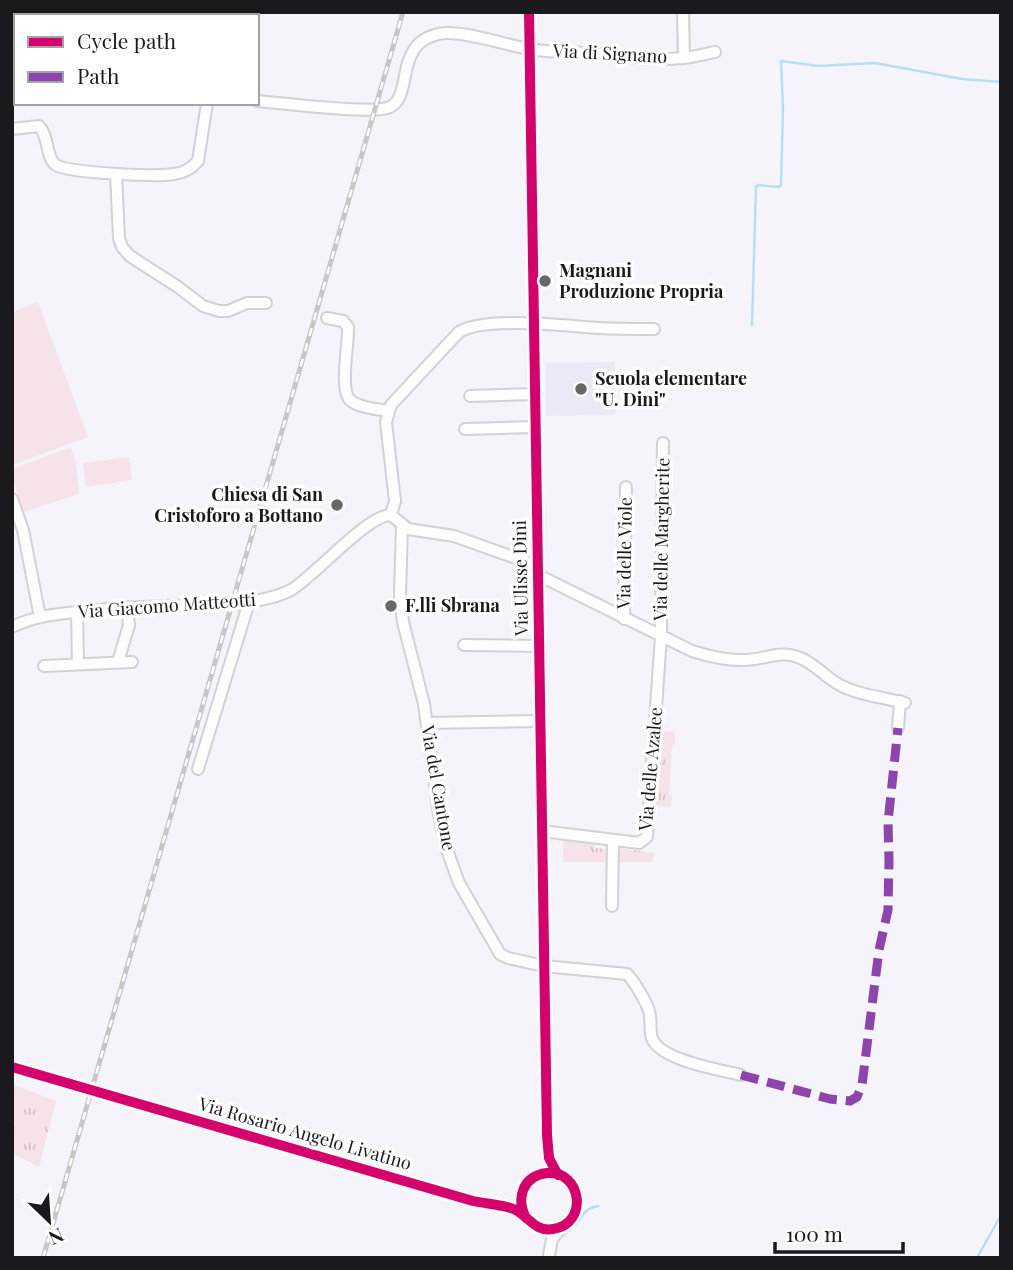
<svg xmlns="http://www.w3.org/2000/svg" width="1013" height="1270" font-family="'Playfair Display',serif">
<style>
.built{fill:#ece9f7}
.grass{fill:url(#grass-tufts)}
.pitch{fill:#f6e3ea}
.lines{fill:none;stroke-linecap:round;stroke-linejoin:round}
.stream{stroke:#b7def5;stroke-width:2.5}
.minor-tunnel{stroke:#d4d3d9;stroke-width:10;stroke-dasharray:10 5;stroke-linecap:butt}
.minor-casing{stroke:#d2d1d6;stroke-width:14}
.minor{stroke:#fefdfe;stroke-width:10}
.rail-casing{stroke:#c7c7c9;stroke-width:5}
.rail{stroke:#fff;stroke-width:2.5;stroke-dasharray:8;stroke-linecap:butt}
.quiet{stroke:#8e44ad;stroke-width:9;stroke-dasharray:18 9;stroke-linecap:butt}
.cycleway-casing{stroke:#fff;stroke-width:15}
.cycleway{stroke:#d6006c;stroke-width:10}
.poi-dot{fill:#67666b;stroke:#fff;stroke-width:2.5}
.labels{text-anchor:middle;stroke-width:7;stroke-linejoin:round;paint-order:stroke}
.street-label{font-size:18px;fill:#1a191e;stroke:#fff}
.poi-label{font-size:18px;font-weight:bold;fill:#1a191e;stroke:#fff;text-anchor:start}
</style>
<defs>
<pattern id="grass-tufts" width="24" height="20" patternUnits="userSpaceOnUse" patternTransform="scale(1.75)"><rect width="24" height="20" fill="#f6e3ea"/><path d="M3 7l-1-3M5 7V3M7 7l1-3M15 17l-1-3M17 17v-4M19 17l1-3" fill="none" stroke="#d2c2c8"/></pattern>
</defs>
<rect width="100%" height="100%" fill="#f5f4fa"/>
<polygon class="built" points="615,362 616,415 546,416 546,363"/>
<g class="grass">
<polygon points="659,731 675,732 675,744 672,745 669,795 672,796 671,806 669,807 654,806"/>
<polygon points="563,838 595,843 595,848 606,849 606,862 563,862"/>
<polygon points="616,848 654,853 653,862 616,862"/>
<polygon points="12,1084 56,1101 39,1167 12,1153"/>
</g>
<g class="pitch">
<polygon points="38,302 88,437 12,465 12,312"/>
<polygon points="71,447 76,464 79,494 24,512 12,478 12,469"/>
<polygon points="129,457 132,480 86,487 83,463"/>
</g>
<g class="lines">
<g class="stream">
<polyline points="752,325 756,187 758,185 779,187 781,185 783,108 781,61 818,66 875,63 962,79 1001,82"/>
<path d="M561 1235C567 1232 572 1229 576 1224 584 1215 585 1208 598 1206"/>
<polyline points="977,1258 1001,1215"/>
</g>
<polyline class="minor-tunnel" points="80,1087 113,1096"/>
<g class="minor-casing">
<g id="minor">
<polyline points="529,12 547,1135 549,1158 558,1175"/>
<polyline points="683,12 684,58"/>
<path d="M257 101C280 103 374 115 390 107 415 95 391 38 446 33 468 32 506 45 529 49 547 52 565 52 582 53 615 56 650 61 683 58 694 57 705 54 715 52"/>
<path d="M12 129 39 126C49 136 46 159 56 165 68 173 158 177 174 174 183 173 192 168 198 161L207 103"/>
<polyline points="116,174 119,238 122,247 130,256 178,287 203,306 219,311 228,311 247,303 266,303"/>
<path d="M327 318 343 321 348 327C349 343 339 389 350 400 359 408 377 409 388 411"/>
<polyline points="470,396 536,394"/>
<polyline points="465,429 536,427"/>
<polyline points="12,499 23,530 40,617"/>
<path d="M391 515 395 501 386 422 391 405 459 332C487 316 565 326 599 328 617 329 636 329 654 329"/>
<path d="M402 525 400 595 403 622 424 704 439 815 447 850 459 883 500 954 508 958 544 966 627 974C634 981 646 1001 649 1011 652 1020 649 1030 652 1038 659 1060 721 1070 741 1075"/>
<path d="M538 575 692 651C708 656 727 661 745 660 763 660 780 650 798 657 813 662 824 676 838 684 857 695 883 697 905 703"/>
<polyline points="77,612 78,664"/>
<polyline points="624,619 626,487"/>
<path d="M12 627C39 614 67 613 97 610 142 606 187 605 232 604 252 602 274 599 291 590 316 575 367 515 391 515L408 529 454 536 538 566"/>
<polyline points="464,645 539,646"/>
<polyline points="118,662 129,625 127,607"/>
<polyline points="44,666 132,662"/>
<polyline points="427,723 540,721"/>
<polyline points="898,728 900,701"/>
<polyline points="198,769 249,602"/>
<polyline points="542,831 639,843 647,837 661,636 663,443"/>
<polyline points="612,906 613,841"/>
<polyline points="12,1067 80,1087"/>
<path d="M113 1096 473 1201C486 1204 503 1204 516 1210 529 1217 535 1232 553 1229 589 1224 582 1170 547 1173 522 1176 516 1199 526 1218"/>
<polyline points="549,1255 552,1239 562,1227"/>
</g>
</g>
<use href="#minor" class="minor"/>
<g class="rail-casing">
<polyline id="rail" points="43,1258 403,12"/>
</g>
<use href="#rail" class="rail"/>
<polyline class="quiet" points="741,1075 830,1099 850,1101 857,1097 862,1085 879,950 888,910 889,861 888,822 898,728"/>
<g class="cycleway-casing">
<g id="cycleway">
<polyline points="529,12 547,1135 549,1158 558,1175"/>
<path d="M12 1067 473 1201C486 1204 503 1204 516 1210 529 1217 535 1232 553 1229 589 1224 582 1170 547 1173 522 1176 516 1199 526 1218"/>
</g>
</g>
<use href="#cycleway" class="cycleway"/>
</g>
<g class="poi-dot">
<circle cx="545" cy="281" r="7"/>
<circle cx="581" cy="389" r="7"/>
<circle cx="337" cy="505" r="7"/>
<circle cx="391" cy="606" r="7"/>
</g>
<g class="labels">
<g class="street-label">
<text transform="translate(610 54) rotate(3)" y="6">Via di Signano</text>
<text transform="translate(662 539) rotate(-89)" y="6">Via delle Margherite</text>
<text transform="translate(625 553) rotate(-89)" y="6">Via delle Viole</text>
<text transform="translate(521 578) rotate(-91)" y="6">Via Ulisse Dini</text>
<text transform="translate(167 606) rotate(-4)" y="6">Via Giacomo Matteotti</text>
<text transform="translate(651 769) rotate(-85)" y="6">Via delle Azalee</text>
<text transform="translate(438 788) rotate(80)" y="6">Via del Cantone</text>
<text transform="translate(305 1134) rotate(16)" y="6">Via Rosario Angelo Livatino</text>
</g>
<g class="poi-label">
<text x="559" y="277">Magnani<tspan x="559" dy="21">Produzione Propria</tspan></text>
<text x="595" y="385">Scuola elementare<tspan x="595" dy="21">"U. Dini"</tspan></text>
<text x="323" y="501" text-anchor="end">Chiesa di San<tspan x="323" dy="21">Cristoforo a Bottano</tspan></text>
<text x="405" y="612">F.lli Sbrana</text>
</g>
</g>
<rect width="1013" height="1270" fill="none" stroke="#1a191e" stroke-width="28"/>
<rect x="14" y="14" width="245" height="91" fill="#ffffff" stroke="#a3a3a5" stroke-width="2"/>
<rect x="28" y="37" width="35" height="10" fill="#d6006c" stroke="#a3a3a5" stroke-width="2"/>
<text x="77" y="49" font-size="21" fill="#1a191e">Cycle path</text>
<rect x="28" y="72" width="35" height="10" fill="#8e44ad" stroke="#a3a3a5" stroke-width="2"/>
<text x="77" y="84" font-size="21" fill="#1a191e">Path</text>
<g transform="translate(49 1221) rotate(155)" stroke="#ffffff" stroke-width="5" paint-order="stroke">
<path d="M0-5L12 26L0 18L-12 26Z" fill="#1a191e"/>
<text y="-10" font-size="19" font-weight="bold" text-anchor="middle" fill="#1a191e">N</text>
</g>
<path d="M775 1242v10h128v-10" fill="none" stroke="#1a191e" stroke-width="3.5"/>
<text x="786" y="1242" font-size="21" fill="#1a191e" stroke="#ffffff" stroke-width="5" paint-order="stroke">100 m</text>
</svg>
